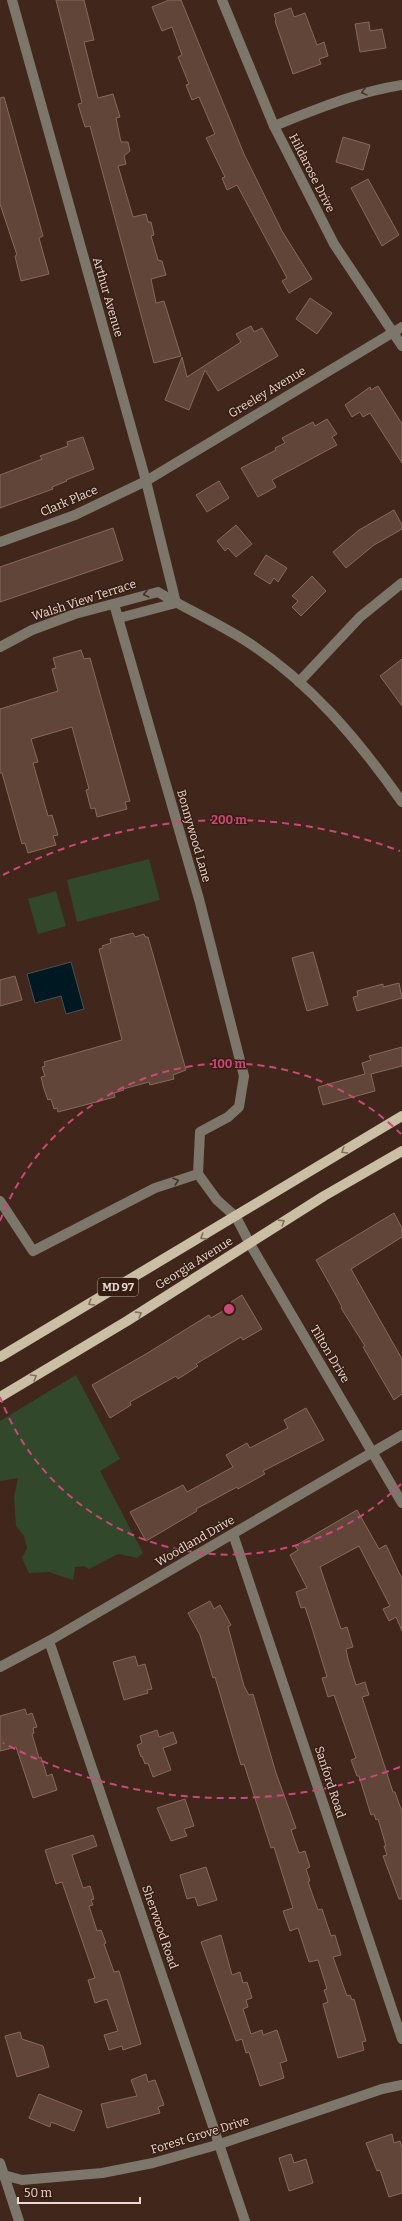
<svg xmlns="http://www.w3.org/2000/svg" width="402" height="2221" font-family="Bitter,serif">
<style>
.green{fill:#31482b}
.water{fill:#001821;stroke:#465256}
.building{fill:#624539;stroke:#88695c}
.lines{fill:none;stroke-linecap:round;stroke-linejoin:round}
.minor{stroke:#7c776a;stroke-width:10}
.major{stroke:#cabfa5;stroke-width:10}
.oneway{stroke:#483428}
.oneway2{stroke:#806e5c}
.ring{fill:none;stroke:#cc4878;stroke-width:2;stroke-dasharray:7 5}
.labels{text-anchor:middle;stroke-width:3;stroke-linejoin:round;paint-order:stroke}
.shield{fill:#361d12;stroke:#b5a198;stroke-width:1}
.shield-label{font-size:11px;font-weight:bold;fill:#ebd9d1}
.street-label{font-size:12px;fill:#ebd9d1;stroke:#361d12}
.centre{fill:#cc4878;stroke:#361d12;stroke-width:2}
.ring-label{font-size:12px;text-anchor:middle;font-weight:bold;fill:#cc4878;stroke:#361d12;stroke-width:3;stroke-linejoin:round;paint-order:stroke}
</style>
<rect width="100%" height="100%" fill="#41271b"/>
<g class="green">
<polygon points="149,859 160,900 77,922 67,880"/>
<polygon points="56,891 66,926 38,934 28,899"/>
<polygon points="76,1375 120,1459 100,1471 143,1553 137,1558 118,1554 89,1569 84,1566 75,1567 73,1580 49,1572 29,1573 22,1558 27,1548 24,1536 16,1526 14,1497 18,1478 0,1481 0,1421"/>
</g>
<polygon class="water" points="71,962 84,1009 66,1014 61,996 35,1003 27,974"/>
<g class="building">
<polygon points="56,0 84,0 94,40 84,42 98,98 113,94 120,117 116,118 121,142 128,142 130,151 124,156 126,164 118,166 133,217 146,214 148,222 151,222 154,235 151,236 158,260 162,261 166,275 151,279 156,303 164,301 181,356 154,363 90,126 85,127 78,104 82,103"/>
<polygon points="169,0 181,0 244,154 282,231 312,279 289,293 282,281 287,278 237,185 227,190 222,178 225,177 206,138 215,134 199,97 192,100 186,85 189,84 178,57 182,55 172,27 162,31 152,7"/>
<polygon points="291,8 294,17 305,13 317,45 324,42 328,56 319,59 321,64 293,74 275,21 276,20 274,14"/>
<polygon points="369,22 370,31 382,29 386,48 360,52 355,24"/>
<polygon points="4,97 43,236 39,238 49,274 21,281 15,256 17,255 0,204 0,98"/>
<polygon points="343,137 370,145 363,170 336,162"/>
<polygon points="368,179 399,235 382,246 351,188"/>
<polygon points="310,298 332,313 317,334 296,319"/>
<polygon points="251,326 254,332 262,328 278,356 218,391 205,370 189,410 165,400 182,357 187,377 241,342 236,334"/>
<polygon points="378,386 402,424 402,463 370,413 363,417 360,412 352,417 345,405 370,387 371,390"/>
<polygon points="327,419 337,434 332,437 337,445 272,480 276,487 258,497 241,468 276,450 275,448 285,443 282,438 313,422 315,426"/>
<polygon points="83,437 94,469 66,480 67,481 52,487 53,489 0,508 0,475 42,459 40,456 68,446 67,442"/>
<polygon points="219,481 229,498 207,512 196,495"/>
<polygon points="394,510 402,525 402,529 374,545 346,568 333,552 359,530"/>
<polygon points="236,525 252,544 236,557 228,548 225,551 217,541"/>
<polygon points="113,528 123,560 0,602 0,567"/>
<polygon points="266,555 287,568 278,582 274,578 270,584 254,574"/>
<polygon points="312,576 326,591 301,616 292,607 298,601 292,596"/>
<polygon points="81,650 84,659 90,658 130,801 125,802 127,809 97,817 95,808 91,809 86,790 89,789 72,727 31,739 38,762 33,763 48,816 52,815 58,835 53,836 56,845 28,853 25,843 22,844 2,773 0,773 0,709 58,691 52,669 56,668 53,658"/>
<polygon points="402,659 402,706 380,676"/>
<polygon points="133,933 135,937 144,934 145,937 148,937 186,1070 173,1075 174,1079 150,1085 149,1082 123,1089 124,1090 114,1093 115,1097 58,1112 57,1108 54,1109 51,1099 48,1100 44,1089 41,1077 45,1076 42,1067 45,1066 44,1062 122,1040 99,949 103,948 102,946 111,943 110,939"/>
<polygon points="313,952 328,1005 307,1011 292,958"/>
<polygon points="15,976 22,1000 0,1006 0,980"/>
<polygon points="399,983 402,998 357,1011 353,997 358,996 357,991 383,984 383,987"/>
<polygon points="402,1047 402,1066 371,1074 375,1091 323,1105 318,1087 365,1074 362,1063 371,1060 369,1056"/>
<polygon points="394,1213 402,1228 402,1237 351,1269 402,1359 402,1394 394,1400 363,1347 365,1346 341,1308 342,1307 334,1292 316,1260"/>
<polygon points="242,1295 262,1329 243,1340 241,1337 196,1364 198,1366 178,1379 176,1376 130,1402 131,1405 110,1418 92,1385 146,1354 209,1315 211,1318 233,1305 231,1302"/>
<polygon points="306,1408 324,1440 263,1471 265,1474 238,1489 237,1487 196,1509 197,1511 146,1541 130,1512 183,1485 187,1492 233,1467 226,1455 247,1443 250,1448 288,1428 284,1420"/>
<polygon points="357,1510 379,1549 386,1545 402,1579 402,1631 396,1617 389,1621 383,1609 390,1606 359,1546 320,1567 341,1629 347,1627 353,1647 346,1649 348,1659 356,1685 365,1682 369,1695 362,1697 393,1792 395,1792 402,1812 402,1899 399,1899 383,1856 387,1855 384,1846 386,1846 378,1819 376,1820 374,1814 371,1815 359,1776 357,1776 351,1760 356,1758 334,1695 328,1697 322,1678 327,1677 311,1625 305,1607 301,1608 296,1592 307,1588 290,1555 298,1550 295,1546"/>
<polygon points="210,1601 214,1609 220,1605 231,1625 228,1627 244,1686 249,1695 253,1694 276,1773 296,1828 291,1830 299,1853 305,1851 310,1867 306,1869 310,1881 308,1882 318,1910 322,1909 331,1936 335,1935 341,1955 333,1957 347,1996 350,1995 352,2000 354,1999 366,2041 362,2042 364,2050 338,2058 323,2004 328,2002 324,1990 327,1989 318,1960 309,1962 298,1928 290,1931 283,1911 293,1908 274,1847 271,1848 244,1764 241,1765 215,1677 213,1678 200,1635 188,1613"/>
<polygon points="135,1656 138,1666 145,1664 152,1689 147,1690 148,1693 124,1700 113,1662"/>
<polygon points="25,1709 27,1715 32,1713 37,1727 33,1728 34,1733 32,1734 39,1758 41,1757 47,1776 52,1774 57,1790 33,1798 16,1747 0,1751 0,1716"/>
<polygon points="157,1730 159,1737 173,1732 177,1743 163,1748 171,1770 153,1777 148,1763 145,1764 142,1756 141,1757 137,1745 142,1743 140,1736"/>
<polygon points="185,1799 194,1826 184,1829 187,1836 171,1841 157,1808"/>
<polygon points="93,1835 97,1846 72,1855 83,1888 90,1886 94,1899 91,1900 93,1905 89,1906 97,1931 101,1930 106,1943 104,1944 114,1972 119,1971 141,2044 123,2050 122,2046 109,2050 104,2035 118,2031 107,1999 95,2003 88,1980 95,1978 62,1882 56,1884 45,1850"/>
<polygon points="206,1867 217,1900 198,1906 195,1897 187,1899 180,1875"/>
<polygon points="221,1935 232,1975 240,1972 243,1983 247,1982 252,1998 246,2000 248,2007 243,2009 251,2034 262,2030 263,2035 277,2030 287,2061 280,2063 284,2078 260,2086 249,2052 246,2053 242,2039 236,2041 201,1942"/>
<polygon points="20,2032 22,2039 43,2046 49,2067 17,2077 5,2036"/>
<polygon points="146,2074 148,2082 155,2080 164,2105 158,2107 160,2113 107,2128 101,2104 137,2096 131,2080"/>
<polygon points="39,2094 82,2111 74,2131 51,2122 50,2127 29,2118"/>
<polygon points="392,2134 394,2143 400,2141 402,2149 402,2193 389,2197 380,2170 377,2171 366,2143"/>
<polygon points="291,2154 294,2163 306,2159 313,2183 289,2191 279,2158"/>
</g>
<g class="lines">
<g class="minor">
<polyline points="12,0 146,481 176,603"/>
<polyline points="222,0 274,126 334,244 402,346"/>
<path d="M274 126C317 109 357 92 402 85"/>
<polyline points="0,542 75,515 146,481 402,327"/>
<polyline points="114,604 199,899 244,1076 239,1107 228,1117 200,1132 198,1174 217,1200 236,1217 250,1244 402,1503"/>
<polyline points="119,618 176,603"/>
<path d="M0 647 32 630 75 614 158 592C186 609 218 623 246 641 310 682 359 741 402 802"/>
<polyline points="299,682 360,617 402,583"/>
<polyline points="0,1201 33,1251 155,1188 198,1174"/>
<polyline points="233,1534 402,2039"/>
<polyline points="49,1641 245,2221"/>
<polyline points="0,1667 49,1641 402,1435"/>
<polyline points="0,2163 19,2221"/>
<polyline points="0,2174 22,2180 102,2173 153,2163 220,2144 382,2089 402,2085"/>
</g>
<g class="major">
<polyline points="0,1357 402,1116"/>
<polyline points="0,1397 127,1321 324,1196 402,1151"/>
</g>
</g>
<defs><path id="oneway-chevron" d="M-2-3.5L2.5 0L-2 3.5" fill="none" stroke-width="1.6" stroke-linecap="round" stroke-linejoin="round"/></defs>
<g class="oneway">
<use href="#oneway-chevron" transform="translate(364 92) rotate(165)"/>
<use href="#oneway-chevron" transform="translate(146 594) rotate(167)"/>
<use href="#oneway-chevron" transform="translate(176 1181) rotate(-18)"/>
</g>
<g class="oneway2">
<use href="#oneway-chevron" transform="translate(344 1151) rotate(149)"/>
<use href="#oneway-chevron" transform="translate(282 1222) rotate(-32)"/>
<use href="#oneway-chevron" transform="translate(203 1237) rotate(149)"/>
<use href="#oneway-chevron" transform="translate(91 1303) rotate(149)"/>
<use href="#oneway-chevron" transform="translate(139 1314) rotate(-32)"/>
<use href="#oneway-chevron" transform="translate(34 1377) rotate(-31)"/>
</g>
<g class="ring">
<path d="M401 1484A245 245 0 0 1 0 1397M0 1221A245 245 0 0 1 401 1134"/>
<path d="M400 1767A489 489 0 0 1 3 1743M3 875A489 489 0 0 1 400 851"/>
</g>
<g class="labels">
<rect class="shield" x="98" y="1278" width="40" height="18" rx="3"/>
<g class="shield-label">
<text x="118" y="1291">MD 97</text>
</g>
<g class="street-label">
<text transform="translate(312 173) rotate(63)" y="4">Hildarose Drive</text>
<text transform="translate(108 297) rotate(74)" y="4">Arthur Avenue</text>
<text transform="translate(267 392) rotate(-31)" y="4">Greeley Avenue</text>
<text transform="translate(69 501) rotate(-23)" y="4">Clark Place</text>
<text transform="translate(84 600) rotate(-18)" y="4">Walsh View Terrace</text>
<text transform="translate(194 836) rotate(74)" y="4">Bonnywood Lane</text>
<text transform="translate(194 1263) rotate(-32)" y="4">Georgia Avenue</text>
<text transform="translate(330 1354) rotate(59)" y="4">Tilton Drive</text>
<text transform="translate(195 1541) rotate(-30)" y="4">Woodland Drive</text>
<text transform="translate(330 1782) rotate(72)" y="4">Sanford Road</text>
<text transform="translate(160 1927) rotate(71)" y="4">Sherwood Road</text>
<text transform="translate(200 2135) rotate(-17)" y="4">Forest Grove Drive</text>
</g>
</g>
<circle cx="229" cy="1309" r="6" class="centre"/>
<g class="ring-label">
<text x="229" y="824">200 m</text>
<text x="229" y="1068">100 m</text>
</g>
<path d="M18 2197v6h122v-6" fill="none" stroke="#ebd9d1" stroke-width="2"/>
<text x="24" y="2197" font-size="12" fill="#ebd9d1" stroke="#361d12" stroke-width="3" paint-order="stroke">50 m</text>
</svg>
